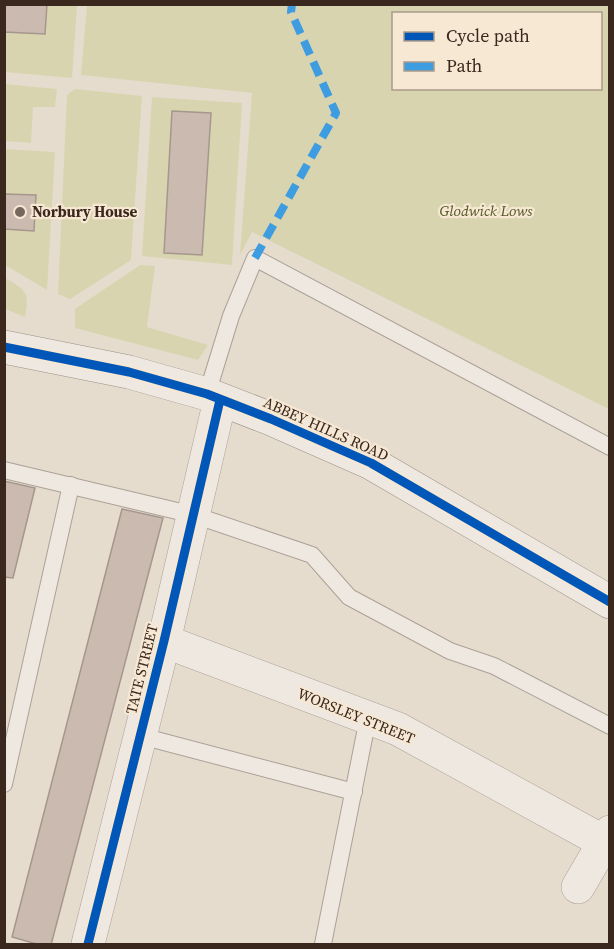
<svg xmlns="http://www.w3.org/2000/svg" width="614" height="949" font-family="'Source Serif 4',serif">
<style>
.green{fill:#d9d4b0;fill-rule:evenodd}
.building{fill:#cabaaf;stroke:#a6978d;stroke-width:1.5}
.lines{fill:none;stroke-linecap:round;stroke-linejoin:round}
.lane-casing{stroke:#aba197;stroke-width:18}
.street-casing{stroke:#aba197;stroke-width:34}
.secondary-casing{stroke:#9b9187;stroke-width:34}
.lane{stroke:#eee8e0;stroke-width:16}
.street{stroke:#eee8e0;stroke-width:33}
.secondary{stroke:#eee8e0;stroke-width:33}
.quiet{stroke:#3e9ce0;stroke-width:8;stroke-dasharray:15 8;stroke-linecap:butt}
.cycleway-casing{stroke:#f7e8d4;stroke-width:13}
.cycleway{stroke:#0057b8;stroke-width:9}
.poi-dot{fill:#76675c;stroke:#f7e8d4;stroke-width:2}
.labels{text-anchor:middle;stroke-width:4.5;stroke-linejoin:round;paint-order:stroke}
.park-label{font-size:15px;font-style:italic;fill:#515824;stroke:#f7e8d4}
.poi-label{font-size:15px;font-weight:bold;fill:#3a281e;stroke:#f7e8d4;text-anchor:start}
.street-label{font-size:15px;fill:#3a281e;stroke:#f7e8d4}
</style>
<rect width="100%" height="100%" fill="#e6dcce"/>
<g class="green">
<polygon points="47,5 77,5 72,78 5,72 4,32 45,34"/>
<path d="M87 5H609V409L252 232 240 255 252 93 81 75ZM394 14H600V88H394Z"/>
<polygon points="5,84 57,89 55,107 33,107 31,143 5,141"/>
<polygon points="75,89 142,96 131,260 70,299 58,294 67,95"/>
<path d="M152 97 242 103 232 265 142 256ZM172 111 211 113 202 255 164 253Z"/>
<polygon points="4,149 55,152 47,290 5,265 5,229 34,231 35,195 5,194"/>
<polygon points="140,265 155,266 147,327 208,345 198,360 75,328 75,309"/>
<path d="M5 278C26 290 30 292 25 317L5 309Z"/>
</g>
<g class="building">
<polygon points="4,4 47,4 45,34 4,32"/>
<polygon points="172,111 211,113 202,255 164,253"/>
<polygon points="4,194 36,195 34,231 4,229"/>
<polygon points="4,481 35,488 13,578 4,577"/>
<polygon points="122,509 163,518 51,945 40,945 12,937"/>
</g>
<g class="lines">
<g class="lane-casing">
<g id="lane">
<polyline points="207,394 231,316 255,258 610,447"/>
<polyline points="4,470 194,515 312,555 349,597 450,651 494,666 610,726"/>
<polyline points="141,736 354,792"/>
<polyline points="4,784 71,485"/>
<polyline points="323,944 368,718"/>
</g>
</g>
<g class="street-casing">
<g id="street">
<polyline points="164,641 398,729 604,842"/>
<polyline points="578,887 610,832"/>
<polyline points="88,944 164,641 220,400"/>
</g>
</g>
<g class="secondary-casing">
<polyline id="secondary" points="4,347 129,372 207,394 271,419 371,463 610,602"/>
</g>
<use href="#lane" class="lane"/>
<use href="#street" class="street"/>
<use href="#secondary" class="secondary"/>
<polyline class="quiet" points="255,258 336,113 291,12 292,4"/>
<g class="cycleway-casing">
<g id="cycleway">
<polyline points="4,347 129,372 207,394 271,419 371,463 610,602"/>
<polyline points="88,944 164,641 220,400"/>
</g>
</g>
<use href="#cycleway" class="cycleway"/>
</g>
<circle class="poi-dot" cx="20" cy="212" r="6"/>
<g class="labels">
<g class="park-label">
<text x="486" y="216">Glodwick Lows</text>
</g>
<g class="poi-label">
<text x="32" y="217">Norbury House</text>
</g>
<g class="street-label">
<text transform="translate(326 429) rotate(24)" y="5">ABBEY HILLS ROAD</text>
<text transform="translate(142 669) rotate(-76)" y="5">TATE STREET</text>
<text transform="translate(356 716) rotate(22)" y="5">WORSLEY STREET</text>
</g>
</g>
<rect width="614" height="949" fill="none" stroke="#3a281e" stroke-width="12"/>
<rect x="392" y="12" width="210" height="78" fill="#f7e8d4" stroke="#ab9b8b" stroke-width="1.5"/>
<rect x="404" y="32" width="30" height="9" fill="#0057b8" stroke="#ab9b8b" stroke-width="1.5"/>
<text x="446" y="42" font-size="18" fill="#3a281e">Cycle path</text>
<rect x="404" y="62" width="30" height="9" fill="#3e9ce0" stroke="#ab9b8b" stroke-width="1.5"/>
<text x="446" y="72" font-size="18" fill="#3a281e">Path</text>
</svg>
